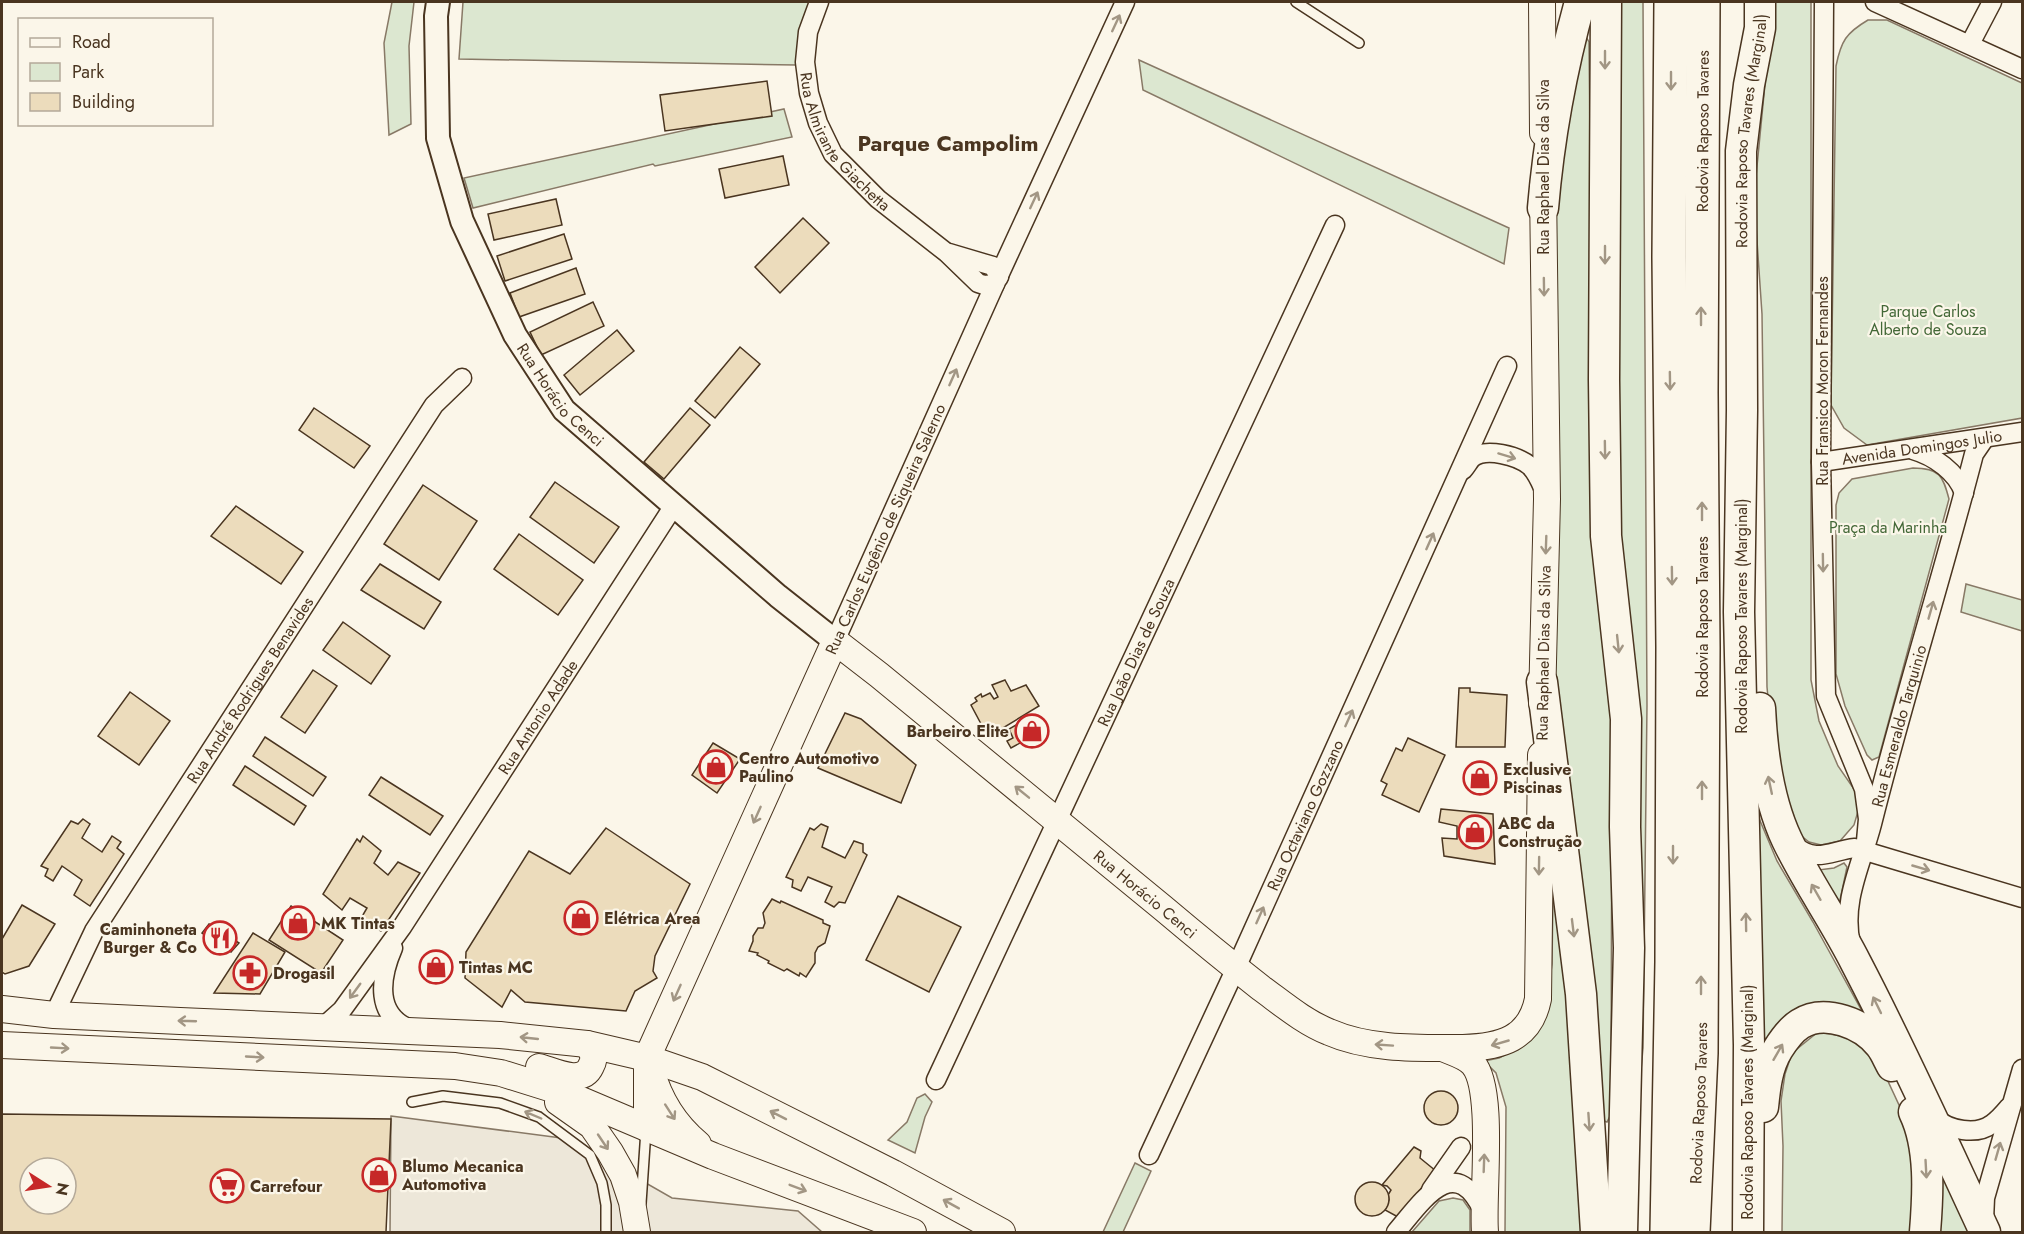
<svg xmlns="http://www.w3.org/2000/svg" width="2024" height="1234" font-family="Jost,sans-serif">
<style>
.green{fill:#dce7d0;stroke:#887966;stroke-width:1.5}
.parking{fill:#ede7d9;stroke:#887966;stroke-width:1.5}
.building{fill:#ecdcbc;stroke:#4a3520;stroke-width:1.5;fill-rule:evenodd}
.lines{fill:none;stroke-linecap:round;stroke-linejoin:round}
.service-casing{stroke:#4a3520;stroke-width:12}
.minor-casing{stroke:#4a3520;stroke-width:21}
.tertiary-casing{stroke:#4a3520;stroke-width:26}
.secondary-casing{stroke:#4a3520;stroke-width:28}
.trunk-casing{stroke:#4a3520;stroke-width:33}
.motorway-casing{stroke:#4a3520;stroke-width:36}
.service{stroke:#fbf6e9;stroke-width:9}
.minor{stroke:#fbf6e9;stroke-width:18}
.tertiary{stroke:#fbf6e9;stroke-width:22}
.secondary{stroke:#fbf6e9;stroke-width:26}
.trunk{stroke:#fbf6e9;stroke-width:30}
.motorway{stroke:#fbf6e9;stroke-width:33}
.oneway{stroke:#a29684}
.labels{text-anchor:middle;stroke-width:4.5;stroke-linejoin:round;paint-order:stroke}
.street-label{font-size:16px;fill:#4a3520;stroke:#fbf6e9}
.park-label{font-size:16px;fill:#436837;stroke:#fbf6e9}
.poi-label{font-size:16px;font-weight:bold;fill:#4a3520;stroke:#fbf6e9;text-anchor:start}
.district-label{font-size:22px;font-weight:bold;fill:#4a3520;stroke:#fbf6e9}
</style>
<rect width="100%" height="100%" fill="#fbf6e9"/>
<g class="green">
<polygon points="392,2 414,2 409,46 411,124 389,135 384,43"/>
<polygon points="463,2 811,2 800,33 796,65 459,59"/>
<polygon points="1616,2 1643,2 1647,705 1643,1048 1634,1147 1615,476"/>
<polygon points="1773,2 1811,2 1811,680 1819,721 1838,766 1856,792 1859,808 1854,825 1840,841 1821,845 1809,842 1799,834 1792,816 1773,752 1767,687 1762,314 1754,197"/>
<path d="M1868 20H1887L2022 83V418L1867 445 1844 428 1831 405 1836 66C1841 41 1846 33 1868 20Z"/>
<polygon points="1585,35 1589,42 1594,536 1612,727 1611,1114 1607,1122 1601,1120 1551,651 1552,165"/>
<polygon points="1139,60 1509,228 1504,264 1143,90"/>
<polygon points="784,109 792,137 655,166 653,164 473,208 464,178"/>
<path d="M1913 468C1940 468 1943 476 1949 499L1879 757 1872 760 1867 755 1845 706 1836 674V505L1839 493 1852 479Z"/>
<polygon points="1966,584 2022,600 2022,631 1961,612"/>
<polygon points="1753,804 1777,861 1813,922 1863,1013 1763,1039"/>
<polygon points="1844,863 1847,867 1839,905 1818,870 1834,868"/>
<polygon points="1560,888 1583,1232 1505,1232 1506,1107 1496,1073 1484,1061 1499,1058 1518,1048 1546,1010 1552,964 1553,893"/>
<polygon points="1818,1032 1841,1036 1861,1042 1879,1062 1912,1133 1915,1219 1911,1232 1782,1232 1783,1146 1781,1101 1785,1074 1792,1053"/>
<polygon points="925,1094 932,1102 925,1117 915,1153 888,1140 907,1122 917,1098"/>
<polygon points="1135,1163 1151,1171 1123,1232 1103,1232"/>
<polygon points="1935,1169 1947,1178 1973,1232 1937,1232"/>
<polygon points="1453,1198 1463,1200 1470,1210 1470,1232 1412,1232 1439,1201"/>
</g>
<polygon class="parking" points="391,1116 569,1139 672,1198 798,1211 822,1232 390,1232"/>
<g class="building">
<polygon points="767,81 772,116 665,131 660,95"/>
<polygon points="783,156 789,185 725,198 719,169"/>
<polygon points="556,199 562,225 494,240 488,214"/>
<polygon points="803,218 829,243 780,293 755,267"/>
<polygon points="564,234 572,259 505,281 497,256"/>
<polygon points="576,268 585,294 519,317 510,293"/>
<polygon points="593,302 604,326 541,355 530,332"/>
<polygon points="617,330 634,351 580,395 564,375"/>
<polygon points="740,347 760,364 715,418 695,401"/>
<polygon points="314,408 370,446 354,468 299,430"/>
<polygon points="690,408 710,425 664,479 644,462"/>
<polygon points="555,482 619,527 594,563 530,517"/>
<polygon points="423,485 477,521 439,580 384,544"/>
<polygon points="236,506 303,552 281,584 211,536"/>
<polygon points="519,534 583,580 558,615 494,569"/>
<polygon points="380,564 441,602 424,629 361,590"/>
<polygon points="343,622 390,656 371,684 323,650"/>
<polygon points="313,670 337,686 305,733 281,717"/>
<polygon points="1005,680 1011,691 1026,685 1039,706 988,737 971,705 977,701 975,698 981,694 982,697 990,693 994,699 998,697 992,685"/>
<polygon points="1459,688 1470,688 1470,692 1507,695 1505,747 1456,747"/>
<polygon points="130,692 170,721 139,765 98,736"/>
<polygon points="845,713 861,719 916,765 901,803 818,768"/>
<polygon points="1028,718 1032,725 1037,722 1042,731 1011,748 1007,741 1013,738 1009,729"/>
<polygon points="265,737 326,777 313,796 253,756"/>
<polygon points="1408,738 1445,755 1419,812 1382,795 1387,784 1381,781 1396,748 1402,751"/>
<polygon points="713,743 740,759 717,793 692,775"/>
<polygon points="245,766 306,806 294,825 233,785"/>
<polygon points="381,777 443,816 430,835 369,795"/>
<polygon points="1441,809 1493,814 1495,864 1444,856 1442,838 1457,839 1457,826 1439,822"/>
<polygon points="83,819 90,824 82,838 102,852 112,836 121,842 117,848 124,854 90,906 74,895 82,880 62,866 53,881 45,876 48,869 41,866 71,821 78,824"/>
<polygon points="821,824 828,827 822,847 845,858 854,841 863,844 863,852 867,855 845,903 839,902 834,907 825,902 832,887 808,877 801,891 792,887 793,880 786,877 810,828 814,830"/>
<polygon points="606,828 690,884 655,956 653,971 657,978 635,991 626,1011 525,1002 511,990 502,1007 465,978 466,952 529,851 570,874"/>
<polygon points="363,836 381,851 374,863 388,875 398,862 420,873 381,931 360,920 367,908 350,898 342,910 323,894 357,839 360,842"/>
<polygon points="898,896 961,927 929,992 866,960"/>
<polygon points="772,899 780,903 781,901 823,920 823,923 830,926 825,943 818,947 815,953 815,963 806,977 800,973 799,976 787,969 784,971 768,963 769,961 757,955 758,953 749,951 753,941 753,936 758,928 763,928 765,923 763,913"/>
<polygon points="22,905 55,924 29,966 5,974 2,972 2,939"/>
<polygon points="291,906 343,940 321,973 269,940"/>
<polygon points="209,924 239,943 231,952 202,933"/>
<polygon points="253,933 285,952 260,994 214,993"/>
<circle cx="1441" cy="1108" r="17"/>
<path d="M2 1114 391 1119 386 1232H2ZM30 1168H66V1204H30Z"/>
<polygon points="1414,1147 1421,1151 1420,1158 1436,1171 1398,1217 1385,1210 1389,1200 1388,1195 1391,1190 1387,1186 1382,1185"/>
<circle cx="1372" cy="1199" r="17"/>
</g>
<g class="lines">
<g class="service-casing">
<g id="service">
<polyline points="1296,2 1359,43"/>
<polyline points="412,1102 443,1096 500,1103 539,1117 590,1155 602,1183 606,1205 606,1232"/>
<polyline points="641,1203 646,1130"/>
</g>
</g>
<g class="minor-casing">
<g id="minor">
<path id="s1" d="M819 2 808 32 805 62 809 93 818 123 833 154 878 199 947 253 978 283 984 285 995 284"/>
<polyline points="1824,2 1821,462 1826,696 1864,789 1868,819 1865,852"/>
<polyline points="1875,2 2022,69"/>
<polyline points="1970,44 1992,2"/>
<polyline points="949,253 993,266 999,277"/>
<path d="M1913 450C1934 456 1957 472 1964 493"/>
<path id="s2" d="M1821 462 2022 432"/>
<path d="M1463 470C1466 467 1469 461 1472 458 1486 447 1518 456 1530 466 1537 473 1540 481 1544 490"/>
<polyline points="835,641 995,284 1125,2"/>
<path d="M1793 845C1818 864 1829 851 1855 848L2022 898"/>
<path id="s3" d="M1851 944C1841 902 1862 863 1872 824 1903 700 1942 578 1974 454L1985 438"/>
<path d="M393 948C380 978 374 1017 413 1030"/>
<path id="s4" d="M54 1015 94 931 434 405 462 378"/>
<path id="s5" d="M323 1027 342 1010 402 927 673 507"/>
<path id="s6" d="M936 1080 1335 225"/>
<path d="M1935 1118C1949 1130 1976 1136 1992 1124 1999 1119 2004 1113 2009 1107"/>
<path id="s7" d="M1149 1155 1236 968 1507 366"/>
<polyline points="1431,1190 1461,1147"/>
<polyline points="1984,1220 1985,1198 2022,1069"/>
<path d="M1396 1232C1421 1203 1454 1150 1483 1211"/>
</g>
</g>
<g class="tertiary-casing">
<g id="tertiary">
<path id="s8" d="M438 2 436 16 438 138 462 221 515 335 564 410 778 596 835 641"/>
</g>
</g>
<g class="secondary-casing">
<g id="secondary">
<polyline points="1542,2 1543,133"/>
<polyline points="1542,703 1547,499 1543,188"/>
<polyline points="2,1009 54,1015 180,1021 500,1035 587,1044 647,1058 702,1077 893,1173 1002,1232"/>
<polyline points="2,1045 455,1066 501,1073 562,1092 713,1156 913,1232"/>
<path d="M1445 1049C1454 1053 1466 1056 1473 1064 1495 1089 1482 1195 1485 1232"/>
<path d="M539 1067C554 1071 582 1086 591 1066 596 1057 592 1051 587 1044"/>
<path d="M651 1070C659 1099 675 1125 698 1144"/>
<polyline points="558,1102 592,1126 610,1152 623,1175 632,1202 637,1232"/>
<path id="s9" d="M647 1128V1058L835 641 879 675C973 752 1068 830 1163 908 1195 935 1228 962 1261 988 1283 1004 1304 1022 1329 1032 1370 1050 1419 1048 1463 1048 1501 1047 1530 1039 1538 999L1541 755"/>
</g>
</g>
<g class="trunk-casing">
<g id="trunk">
<polyline points="1606,2 1604,380 1606,536 1626,719 1625,827 1629,948 1622,1232"/>
<path d="M1543 208C1549 137 1561 71 1580 2"/>
<polyline points="1542,682 1581,994 1596,1232"/>
<path d="M1760 708C1762 751 1768 800 1787 840 1807 882 1835 921 1856 963 1902 1051 1943 1142 1985 1232"/>
<path d="M1763 1107C1765 1087 1767 1067 1778 1049 1783 1041 1792 1029 1800 1024 1825 1008 1864 1024 1880 1045 1885 1051 1888 1059 1892 1066"/>
<path d="M1914 1112C1931 1147 1928 1195 1925 1232"/>
<path id="s10" d="M1748 1232 1749 1045 1739 612 1742 410 1741 151 1749 85 1760 28V2"/>
</g>
</g>
<g class="motorway-casing">
<g id="motorway">
<polyline points="1667,1232 1672,962 1673,647 1669,257 1671,2"/>
<path id="s11" d="M1693 1232 1701 1053 1703 648 1701 393 1703 2"/>
</g>
</g>
<use href="#service" class="service"/>
<use href="#minor" class="minor"/>
<use href="#tertiary" class="tertiary"/>
<use href="#secondary" class="secondary"/>
<use href="#trunk" class="trunk"/>
<use href="#motorway" class="motorway"/>
</g>
<defs><path id="oneway-shaft" d="M-6 0H5M1.5-3L5.5 0L1.5 3" fill="none" stroke-width="1.6" stroke-linecap="round" stroke-linejoin="round" transform="scale(1.5)"/></defs>
<g class="oneway">
<use href="#oneway-shaft" transform="translate(1116 23) rotate(-65)"/>
<use href="#oneway-shaft" transform="translate(1605 60) rotate(90)"/>
<use href="#oneway-shaft" transform="translate(1671 81) rotate(90)"/>
<use href="#oneway-shaft" transform="translate(1034 200) rotate(-65)"/>
<use href="#oneway-shaft" transform="translate(1605 255) rotate(90)"/>
<use href="#oneway-shaft" transform="translate(1544 287) rotate(89)"/>
<use href="#oneway-shaft" transform="translate(1701 316) rotate(-90)"/>
<use href="#oneway-shaft" transform="translate(953 377) rotate(-66)"/>
<use href="#oneway-shaft" transform="translate(1670 381) rotate(89)"/>
<use href="#oneway-shaft" transform="translate(1605 450) rotate(89)"/>
<use href="#oneway-shaft" transform="translate(1507 456) rotate(17)"/>
<use href="#oneway-shaft" transform="translate(1702 511) rotate(-90)"/>
<use href="#oneway-shaft" transform="translate(1430 541) rotate(-66)"/>
<use href="#oneway-shaft" transform="translate(1546 545) rotate(92)"/>
<use href="#oneway-shaft" transform="translate(1823 563) rotate(89)"/>
<use href="#oneway-shaft" transform="translate(1672 576) rotate(89)"/>
<use href="#oneway-shaft" transform="translate(1931 610) rotate(-74)"/>
<use href="#oneway-shaft" transform="translate(1618 644) rotate(84)"/>
<use href="#oneway-shaft" transform="translate(1349 718) rotate(-66)"/>
<use href="#oneway-shaft" transform="translate(1770 785) rotate(-102)"/>
<use href="#oneway-shaft" transform="translate(1702 790) rotate(-90)"/>
<use href="#oneway-shaft" transform="translate(1022 792) rotate(-141)"/>
<use href="#oneway-shaft" transform="translate(757 815) rotate(114)"/>
<use href="#oneway-shaft" transform="translate(1673 855) rotate(90)"/>
<use href="#oneway-shaft" transform="translate(1539 866) rotate(91)"/>
<use href="#oneway-shaft" transform="translate(1921 868) rotate(16)"/>
<use href="#oneway-shaft" transform="translate(1816 892) rotate(-120)"/>
<use href="#oneway-shaft" transform="translate(1260 915) rotate(-66)"/>
<use href="#oneway-shaft" transform="translate(1746 922) rotate(-91)"/>
<use href="#oneway-shaft" transform="translate(1573 928) rotate(83)"/>
<use href="#oneway-shaft" transform="translate(1701 985) rotate(-90)"/>
<use href="#oneway-shaft" transform="translate(355 991) rotate(126)"/>
<use href="#oneway-shaft" transform="translate(677 993) rotate(114)"/>
<use href="#oneway-shaft" transform="translate(1877 1005) rotate(-116)"/>
<use href="#oneway-shaft" transform="translate(187 1021) rotate(-178)"/>
<use href="#oneway-shaft" transform="translate(529 1038) rotate(-174)"/>
<use href="#oneway-shaft" transform="translate(1500 1043) rotate(164)"/>
<use href="#oneway-shaft" transform="translate(1384 1045) rotate(-176)"/>
<use href="#oneway-shaft" transform="translate(60 1048) rotate(3)"/>
<use href="#oneway-shaft" transform="translate(1778 1052) rotate(-60)"/>
<use href="#oneway-shaft" transform="translate(255 1057) rotate(3)"/>
<use href="#oneway-shaft" transform="translate(670 1112) rotate(57)"/>
<use href="#oneway-shaft" transform="translate(533 1115) rotate(-157)"/>
<use href="#oneway-shaft" transform="translate(778 1115) rotate(-153)"/>
<use href="#oneway-shaft" transform="translate(1589 1122) rotate(86)"/>
<use href="#oneway-shaft" transform="translate(603 1142) rotate(56)"/>
<use href="#oneway-shaft" transform="translate(1998 1151) rotate(-74)"/>
<use href="#oneway-shaft" transform="translate(1484 1163) rotate(-88)"/>
<use href="#oneway-shaft" transform="translate(1926 1169) rotate(87)"/>
<use href="#oneway-shaft" transform="translate(798 1188) rotate(21)"/>
<use href="#oneway-shaft" transform="translate(951 1204) rotate(-151)"/>
</g>
<defs>
<g id="shop-ring" transform="scale(1.725)"><circle r="9.5" fill="#fbf6e9" stroke="#c62828" stroke-width="1.5"/><path d="M-5-2.5h2.3a2.7 3.5 0 0 1 5.4 0H5L5.5 6h-11ZM-1.5-2.5h3a1.5 2.3 0 0 0-3 0Z" fill="#c62828"/></g>
<g id="restaurant-ring" transform="scale(1.725)"><circle r="9.5" fill="#fbf6e9" stroke="#c62828" stroke-width="1.5"/><path d="M-5-6h1v4h1v-4h1v4h1v-4h1v5L-1.5 .5V6h-2V.5L-5-1ZM5-6V6H3V1.5H1.5Q1.5-4 5-6Z" fill="#c62828"/></g>
<g id="pharmacy-ring" transform="scale(1.725)"><circle r="9.5" fill="#fbf6e9" stroke="#c62828" stroke-width="1.5"/><path d="M-2-6h4v4h4v4h-4v4h-4v-4h-4v-4h4Z" fill="#c62828"/></g>
<g id="supermarket-ring" transform="scale(1.725)"><circle r="9.5" fill="#fbf6e9" stroke="#c62828" stroke-width="1.5"/><path d="M-6-5.5h2.5l.6 2H6L4.5 2H-2.5L-4.4-4H-6ZM-1.5 3.2a1.3 1.3 0 1 0 .1 0ZM3 3.2a1.3 1.3 0 1 0 .1 0Z" fill="#c62828"/></g>
</defs>
<g fill-rule="evenodd">
<use href="#shop-ring" x="1032" y="731"/>
<use href="#shop-ring" x="716" y="767"/>
<use href="#shop-ring" x="1480" y="778"/>
<use href="#shop-ring" x="1475" y="832"/>
<use href="#shop-ring" x="581" y="918"/>
<use href="#shop-ring" x="298" y="923"/>
<use href="#restaurant-ring" x="220" y="938"/>
<use href="#shop-ring" x="436" y="967"/>
<use href="#pharmacy-ring" x="250" y="973"/>
<use href="#shop-ring" x="379" y="1175"/>
<use href="#supermarket-ring" x="227" y="1186"/>
</g>
<g class="labels">
<g class="street-label">
<text dy="6" stroke="none"><textPath href="#s11" startOffset="1101">Rodovia Raposo Tavares</textPath></text>
<text dy="6" stroke="none"><textPath href="#s10" startOffset="1102">Rodovia Raposo Tavares (Marginal)</textPath></text>
<text dy="6" stroke="none"><textPath href="#s1" startOffset="154">Rua Almirante Giachetta</textPath></text>
<text transform="translate(1543 167) rotate(-90)" y="6">Rua Raphael Dias da Silva</text>
<text transform="translate(1822 381) rotate(-90)" y="6">Rua Fransico Moron Fernandes</text>
<text dy="6" stroke="none"><textPath href="#s8" startOffset="424">Rua Horácio Cenci</textPath></text>
<text dy="6" stroke="none"><textPath href="#s2" startOffset="102">Avenida Domingos Julio</textPath></text>
<text transform="translate(885 529) rotate(-66)" y="6">Rua Carlos Eugênio de Siqueira Salerno</text>
<text transform="translate(1741 616) rotate(-90)" y="6">Rodovia Raposo Tavares (Marginal)</text>
<text transform="translate(1702 617) rotate(-90)" y="6">Rodovia Raposo Tavares</text>
<text dy="6" stroke="none"><textPath href="#s6" startOffset="472">Rua João Dias de Souza</textPath></text>
<text transform="translate(1543 653) rotate(-89)" y="6">Rua Raphael Dias da Silva</text>
<text dy="6" stroke="none"><textPath href="#s4" startOffset="380">Rua André Rodrigues Benavides</textPath></text>
<text dy="6" stroke="none"><textPath href="#s5" startOffset="378">Rua Antonio Adade</textPath></text>
<text dy="6" stroke="none"><textPath href="#s3" startOffset="225">Rua Esmeraldo Tarquinio</textPath></text>
<text dy="6" stroke="none"><textPath href="#s7" startOffset="374">Rua Octaviano Gozzano</textPath></text>
<text dy="6" stroke="none"><textPath href="#s9" startOffset="928">Rua Horácio Cenci</textPath></text>
<text transform="translate(1747 1102) rotate(-90)" y="6">Rodovia Raposo Tavares (Marginal)</text>
<text dy="6" stroke="none"><textPath href="#s11" startOffset="129">Rodovia Raposo Tavares</textPath></text>
</g>
<g class="park-label">
<text x="1928" y="317">Parque Carlos<tspan x="1928" dy="18">Alberto de Souza</tspan></text>
<text x="1888" y="533">Praça da Marinha</text>
</g>
<g class="poi-label">
<text x="1009" y="737" text-anchor="end">Barbeiro Elite</text>
<text x="739" y="764">Centro Automotivo<tspan x="739" dy="18">Paulino</tspan></text>
<text x="1503" y="775">Exclusive<tspan x="1503" dy="18">Piscinas</tspan></text>
<text x="1498" y="829">ABC da<tspan x="1498" dy="18">Construção</tspan></text>
<text x="604" y="924">Elétrica Area</text>
<text x="321" y="929">MK Tintas</text>
<text x="197" y="935" text-anchor="end">Caminhoneta<tspan x="197" dy="18">Burger &amp; Co</tspan></text>
<text x="459" y="973">Tintas MC</text>
<text x="273" y="979">Drogasil</text>
<text x="402" y="1172">Blumo Mecanica<tspan x="402" dy="18">Automotiva</tspan></text>
<text x="250" y="1192">Carrefour</text>
</g>
<g class="district-label">
<text x="948" y="151">Parque Campolim</text>
</g>
</g>
<rect width="2024" height="1234" fill="none" stroke="#4a3520" stroke-width="6"/>
<rect x="18" y="18" width="195" height="108" fill="#fbf6e9" stroke="#b4a999" stroke-width="1.5"/>
<rect x="30" y="38" width="30" height="9" fill="#fbf6e9" stroke="#b4a999" stroke-width="1.5"/>
<text x="72" y="48" font-size="18" fill="#4a3520">Road</text>
<rect x="30" y="63" width="30" height="18" fill="#dce7d0" stroke="#b4a999" stroke-width="1.5"/>
<text x="72" y="78" font-size="18" fill="#4a3520">Park</text>
<rect x="30" y="93" width="30" height="18" fill="#ecdcbc" stroke="#b4a999" stroke-width="1.5"/>
<text x="72" y="108" font-size="18" fill="#4a3520">Building</text>
<g transform="translate(48 1186) rotate(102)"><circle r="28" fill="#fbf6e9" stroke="#b4a999" stroke-width="1.5"/>
<path d="M0-4.5L10 22L0 15L-10 22Z" fill="#c62828"/>
<text y="-9" font-size="16" font-weight="bold" text-anchor="middle" fill="#4a3520">N</text>
</g>
</svg>
